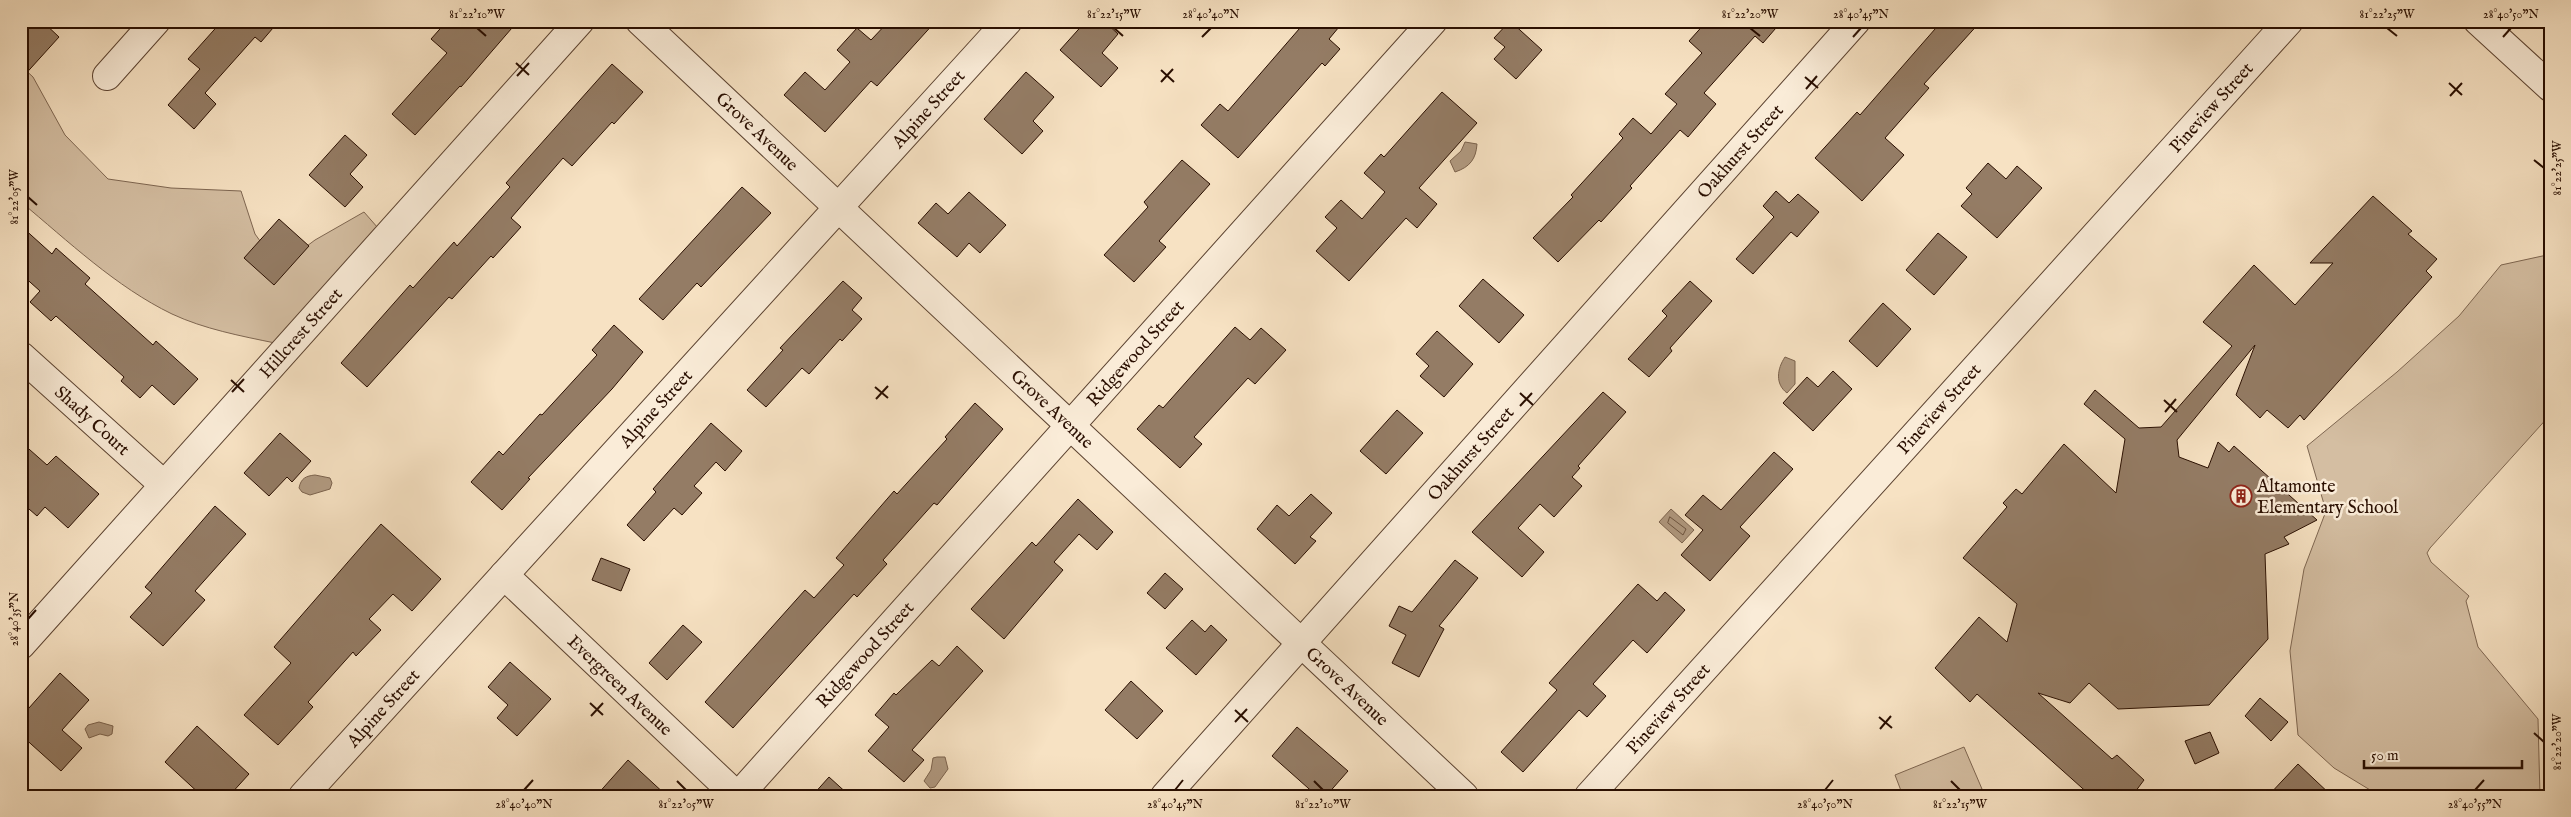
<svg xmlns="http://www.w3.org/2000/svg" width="2571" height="817" font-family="'IM FELL English',serif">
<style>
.green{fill:#d4bea2;stroke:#7e6651}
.water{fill:#b19a81;stroke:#7b624d}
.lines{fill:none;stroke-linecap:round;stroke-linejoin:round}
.shore{stroke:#6d5440;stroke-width:1}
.building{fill:#947c65;stroke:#290e00}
.minor-casing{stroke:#5c4331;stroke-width:30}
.minor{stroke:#faecd8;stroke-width:28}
.ticks{fill:none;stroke:#290e00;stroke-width:2}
.labels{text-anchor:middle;stroke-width:5;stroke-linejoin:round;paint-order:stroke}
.street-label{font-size:18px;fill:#290e00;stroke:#faecd8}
.poi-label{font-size:18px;fill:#290e00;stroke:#faecd8;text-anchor:start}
.neatline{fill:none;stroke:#290e00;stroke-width:2}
.ticks-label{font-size:12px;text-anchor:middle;fill:#290e00}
</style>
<rect width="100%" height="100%" fill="#f7e2c3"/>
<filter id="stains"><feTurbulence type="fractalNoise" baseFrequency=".004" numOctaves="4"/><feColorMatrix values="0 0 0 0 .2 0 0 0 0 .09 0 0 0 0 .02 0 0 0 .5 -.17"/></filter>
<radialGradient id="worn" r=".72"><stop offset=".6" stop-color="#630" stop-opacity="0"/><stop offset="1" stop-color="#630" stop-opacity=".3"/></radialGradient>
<g class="green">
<path d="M21 66 33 77 65 135 108 179 171 188 241 191 255 234 279 267 315 240 364 212 378 228 275 343C241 336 204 329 172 314 116 287 68 241 21 202Z"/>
<polygon points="2547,255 2550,256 2550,415 2430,548 2427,553 2431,562 2469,596 2466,601 2478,647 2538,719 2540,796 2380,796 2334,768 2298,735 2290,651 2304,569 2326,511 2307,446 2397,372 2459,316 2501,265"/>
<polygon points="1964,747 1982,789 1965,796 1903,796 1895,775"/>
</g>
<g class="water">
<path d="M1465 142 1477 144C1476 159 1470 167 1455 172L1450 161 1461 151Z"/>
<path d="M1785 357 1795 361V384L1787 393C1775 384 1777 369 1785 357Z"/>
<path d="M315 475 330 478 332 483 330 489 310 495 302 492 299 488C301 478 306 476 315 475Z"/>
<polygon points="1671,509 1694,530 1682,543 1659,522"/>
<polygon points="99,722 113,726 112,734 108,736 100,734 89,738 85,729 88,725"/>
<polygon points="937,757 945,757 948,769 935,787 930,788 924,781 931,770 933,758"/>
</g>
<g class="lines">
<polygon class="shore" points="1670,517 1686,529 1683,535 1668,523"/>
</g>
<g class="building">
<polygon points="21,21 42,21 59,37 21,79"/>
<polygon points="222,21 279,21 261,42 255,37 205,93 216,104 194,129 168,105 200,69 188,59"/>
<polygon points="447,21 518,21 461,87 460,86 415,135 392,114 447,53 431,39"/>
<polygon points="889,21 936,21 877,86 871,81 825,132 784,95 805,72 825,90 850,62 837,50 857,28 871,40"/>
<polygon points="1086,21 1104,21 1118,34 1102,53 1118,68 1101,87 1060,50"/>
<polygon points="1306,21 1344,21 1329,39 1340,49 1325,66 1322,63 1238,158 1201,125 1220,104 1228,111"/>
<polygon points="1510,21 1542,50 1516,79 1494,59 1505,47 1494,38"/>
<polygon points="1707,21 1782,21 1763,43 1755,36 1704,93 1716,104 1688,137 1680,130 1630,186 1632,188 1601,222 1599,220 1558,262 1533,238 1573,197 1571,195 1623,138 1619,134 1633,118 1651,134 1677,104 1665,94 1702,53 1689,41"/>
<polygon points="1942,21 1981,21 1924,84 1929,88 1885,138 1904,155 1862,201 1815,158 1857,112 1860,115"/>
<polygon points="612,64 643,92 614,124 612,122 572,166 563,158 511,218 521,227 493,258 491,256 452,299 449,297 367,387 341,363 410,285 413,288 454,242 457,246 510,187 506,183"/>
<polygon points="1026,72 1054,97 1033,121 1043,131 1022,154 984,119"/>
<polygon points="1442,92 1477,123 1419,188 1437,204 1417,228 1406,218 1349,281 1316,251 1337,228 1325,217 1341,200 1362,219 1385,192 1364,173 1381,154 1384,157"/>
<polygon points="345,135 367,155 350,174 363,187 345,207 309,175"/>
<polygon points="1182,160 1210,184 1159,241 1166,247 1134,282 1104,255 1148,207 1144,202"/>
<polygon points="1988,163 2006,179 2017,166 2042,188 1997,238 1961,206 1972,194 1966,188"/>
<polygon points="742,187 771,213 701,287 697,283 663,320 639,299"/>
<polygon points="1776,191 1789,203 1798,194 1819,212 1797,237 1791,232 1753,274 1736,259 1774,217 1763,206"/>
<polygon points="969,192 1006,225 980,253 969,243 957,257 918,223 936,203 948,214"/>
<polygon points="2373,196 2412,231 2408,234 2437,259 2426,271 2432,277 2304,420 2300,415 2288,428 2267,410 2260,418 2236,395 2255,345 2177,440 2179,457 2208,468 2218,442 2229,452 2234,446 2317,520 2284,537 2289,544 2265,554 2268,639 2209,705 2118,709 2089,683 2070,703 2038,693 2112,759 2117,755 2144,780 2132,796 2091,796 1977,694 1970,702 1935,668 1979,617 2007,642 2017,604 1963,558 2007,507 2003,503 2016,489 2022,494 2064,444 2116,493 2125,439 2084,404 2095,390 2139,428 2161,427 2232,346 2203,322 2254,265 2295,305 2333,263 2310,263"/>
<polygon points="279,219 309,246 274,285 244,258"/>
<polygon points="21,226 52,254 56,248 90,278 85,284 153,345 156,341 198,379 174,405 152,385 140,398 121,381 124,377 56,316 51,321 30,302 40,291 21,274"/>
<polygon points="1938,233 1967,257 1934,295 1906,270"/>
<polygon points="1483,279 1524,315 1499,343 1459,306"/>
<polygon points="843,281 862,298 852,310 862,319 842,341 840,339 809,374 802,368 766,407 747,390 783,350 780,348"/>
<polygon points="1690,281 1712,301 1670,348 1672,351 1649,377 1628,359 1667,316 1662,311"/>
<polygon points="1883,303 1911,329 1877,367 1849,341"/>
<polygon points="614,325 643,352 612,389 528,478 530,479 502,510 471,482 499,451 503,455 540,414 542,415 597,355 592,350"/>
<polygon points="1235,327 1250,340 1261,328 1286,350 1255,384 1248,378 1194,437 1202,444 1180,468 1137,429 1159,405 1163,408"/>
<polygon points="1437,331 1473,364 1444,397 1420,376 1429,366 1416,354"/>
<polygon points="1833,371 1852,389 1813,431 1783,403 1807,377 1818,387"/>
<polygon points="1603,392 1626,412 1578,466 1580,468 1572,477 1582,486 1554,517 1540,504 1518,528 1544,552 1522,577 1472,532"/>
<polygon points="975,403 1003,429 937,505 934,503 883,560 887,564 857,597 854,594 733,728 705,702 805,590 814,598 844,565 836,558 894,491 897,494 947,439 945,437"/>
<polygon points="1397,410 1423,433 1386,474 1360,451"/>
<polygon points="711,423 742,451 725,471 716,462 694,486 702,493 682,515 674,508 644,541 627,525 656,492 653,489"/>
<polygon points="280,433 311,461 292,482 287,477 269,496 244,473"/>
<polygon points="21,442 47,465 56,456 99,494 68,528 45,507 37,516 21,502"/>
<polygon points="1774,452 1793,469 1740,527 1750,536 1710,581 1681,555 1703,530 1685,515 1703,495 1721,510"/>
<polygon points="1311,494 1332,513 1310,537 1316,541 1295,564 1257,529 1277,505 1289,516"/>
<polygon points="1078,499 1113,532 1097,550 1079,534 1054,562 1063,570 1004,639 971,609 1032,542 1036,546"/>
<polygon points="215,506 246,534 195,591 205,600 163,646 130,617 152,593 145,587"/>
<polygon points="381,524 441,579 412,611 393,594 369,619 381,630 356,656 353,652 308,702 313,707 278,745 244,715 291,663 274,647"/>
<polygon points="601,558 630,569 621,591 592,580"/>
<polygon points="1455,560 1478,578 1439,626 1444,629 1419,677 1392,663 1406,635 1389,626 1399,606 1412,612"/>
<polygon points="1165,573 1183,589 1165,609 1147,593"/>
<polygon points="1638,584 1657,601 1665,592 1685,610 1647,653 1633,640 1593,684 1606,696 1587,717 1579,710 1523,772 1501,752 1557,690 1549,683"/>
<polygon points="1192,620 1205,632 1211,625 1227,640 1196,675 1166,648"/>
<polygon points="683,625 702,642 667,680 649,663"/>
<polygon points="957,646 983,671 912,750 924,760 904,782 868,751 889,727 875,715 894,693 896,695 932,660 939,666"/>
<polygon points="510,662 551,699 517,736 497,718 508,705 488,687"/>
<polygon points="60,673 89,700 62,730 82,748 61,771 21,735 21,717"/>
<polygon points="1131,681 1163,711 1137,739 1105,710"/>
<polygon points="2260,698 2288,722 2271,741 2245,716"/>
<polygon points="197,726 249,774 229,796 202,796 165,762"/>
<polygon points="1297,727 1348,771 1326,796 1317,796 1272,756"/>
<polygon points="2210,732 2219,753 2195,764 2185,741"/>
<polygon points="628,760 667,796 596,796"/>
<polygon points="2298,764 2332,796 2268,796"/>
<polygon points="829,777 850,796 812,796"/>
</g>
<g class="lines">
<g class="minor-casing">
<g id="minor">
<path id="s1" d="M640 21 1464 796"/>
<polyline points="2478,21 2550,87"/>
<polyline points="107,76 156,21"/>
<path id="s2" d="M21 356 164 485"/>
<path id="s3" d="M504 575 737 796"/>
<path id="s4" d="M21 645 580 21"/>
<path id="s5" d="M303 796 1008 21"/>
<path id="s6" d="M738 796 1433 21"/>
<path id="s7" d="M1165 796 1856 21"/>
<path id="s8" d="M1589 796 2289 21"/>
</g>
</g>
<use href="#minor" class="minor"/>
</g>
<path class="ticks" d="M477 28 486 36M1114 28 1123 36M1750 28 1760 36M2387 28 2397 36M1202 37 1211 28M1853 37 1861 28M2503 37 2511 28M516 63 529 75M1161 70 1174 82M517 76 529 63M1805 77 1818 88M1161 82 1173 69M2449 83 2462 95M1806 89 1817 76M2450 96 2462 83M2534 160 2544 168M28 197 37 205M231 380 244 392M875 387 888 398M232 392 244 379M1520 393 1533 405M876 399 888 386M2164 400 2177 412M1520 406 1532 393M2165 412 2176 399M28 619 36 610M590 703 603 715M1235 710 1248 722M591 716 603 703M1879 717 1892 728M1235 722 1247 709M1880 729 1891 716M2534 733 2544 742M677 781 686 790M1314 781 1323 790M1951 781 1960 790M524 790 533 780M1175 790 1183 780M1825 790 1833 780M2475 790 2484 780"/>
<defs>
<g id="building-ring" transform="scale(1.125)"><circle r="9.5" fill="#faecd8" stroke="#8f2418" stroke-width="1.5"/><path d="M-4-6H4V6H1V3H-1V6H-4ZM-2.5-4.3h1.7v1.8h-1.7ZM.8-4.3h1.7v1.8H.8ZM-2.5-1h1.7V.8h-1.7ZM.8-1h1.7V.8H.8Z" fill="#8f2418"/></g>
</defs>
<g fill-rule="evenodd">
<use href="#building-ring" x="2241" y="496"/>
</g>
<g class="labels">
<g class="street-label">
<text dy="6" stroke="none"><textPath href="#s8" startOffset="928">Pineview Street</textPath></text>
<text dy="6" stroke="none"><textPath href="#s5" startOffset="929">Alpine Street</textPath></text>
<text dy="6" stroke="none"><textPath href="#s1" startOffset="161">Grove Avenue</textPath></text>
<text dy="6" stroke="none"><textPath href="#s7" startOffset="864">Oakhurst Street</textPath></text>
<text dy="6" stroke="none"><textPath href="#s4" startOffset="419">Hillcrest Street</textPath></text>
<text dy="6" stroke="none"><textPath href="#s6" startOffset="595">Ridgewood Street</textPath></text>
<text dy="6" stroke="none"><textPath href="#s8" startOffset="522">Pineview Street</textPath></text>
<text dy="6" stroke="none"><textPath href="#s5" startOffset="524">Alpine Street</textPath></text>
<text dy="6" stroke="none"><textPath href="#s1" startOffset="566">Grove Avenue</textPath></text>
<text dy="6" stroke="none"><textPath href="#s2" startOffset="96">Shady Court</textPath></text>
<text dy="6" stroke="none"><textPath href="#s7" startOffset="459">Oakhurst Street</textPath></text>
<text dy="6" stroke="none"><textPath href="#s6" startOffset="190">Ridgewood Street</textPath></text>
<text dy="6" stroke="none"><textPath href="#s3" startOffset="160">Evergreen Avenue</textPath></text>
<text dy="6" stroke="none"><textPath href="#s1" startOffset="971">Grove Avenue</textPath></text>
<text dy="6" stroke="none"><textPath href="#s5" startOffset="119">Alpine Street</textPath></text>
<text dy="6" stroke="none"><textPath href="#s8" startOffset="118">Pineview Street</textPath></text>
</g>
<g class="poi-label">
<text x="2257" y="492">Altamonte<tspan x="2257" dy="21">Elementary School</tspan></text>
</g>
</g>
<rect width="2571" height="817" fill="none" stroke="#f7e2c3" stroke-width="55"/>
<path d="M2364 760v8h158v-8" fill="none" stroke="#290e00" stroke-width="2.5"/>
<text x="2371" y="760" font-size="15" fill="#290e00" stroke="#faecd8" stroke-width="4" paint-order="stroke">50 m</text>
<rect x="28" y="28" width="2516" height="762" class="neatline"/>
<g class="ticks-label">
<text x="477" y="18">81°22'10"W</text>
<text x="1114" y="18">81°22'15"W</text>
<text x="1211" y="18">28°40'40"N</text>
<text x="1750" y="18">81°22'20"W</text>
<text x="1861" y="18">28°40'45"N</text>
<text x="2387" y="18">81°22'25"W</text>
<text x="2511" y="18">28°40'50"N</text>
<text transform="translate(2557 168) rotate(-90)" y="4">81°22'25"W</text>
<text transform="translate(14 197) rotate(-90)" y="4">81°22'05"W</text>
<text transform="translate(14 619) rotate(-90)" y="4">28°40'35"N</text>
<text transform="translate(2557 742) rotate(-90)" y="4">81°22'20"W</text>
<text x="524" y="808">28°40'40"N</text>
<text x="686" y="808">81°22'05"W</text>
<text x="1175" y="808">28°40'45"N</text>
<text x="1323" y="808">81°22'10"W</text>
<text x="1825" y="808">28°40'50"N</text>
<text x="1960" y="808">81°22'15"W</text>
<text x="2475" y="808">28°40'55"N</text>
</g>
<rect width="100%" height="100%" filter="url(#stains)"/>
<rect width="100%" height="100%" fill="url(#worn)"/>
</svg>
